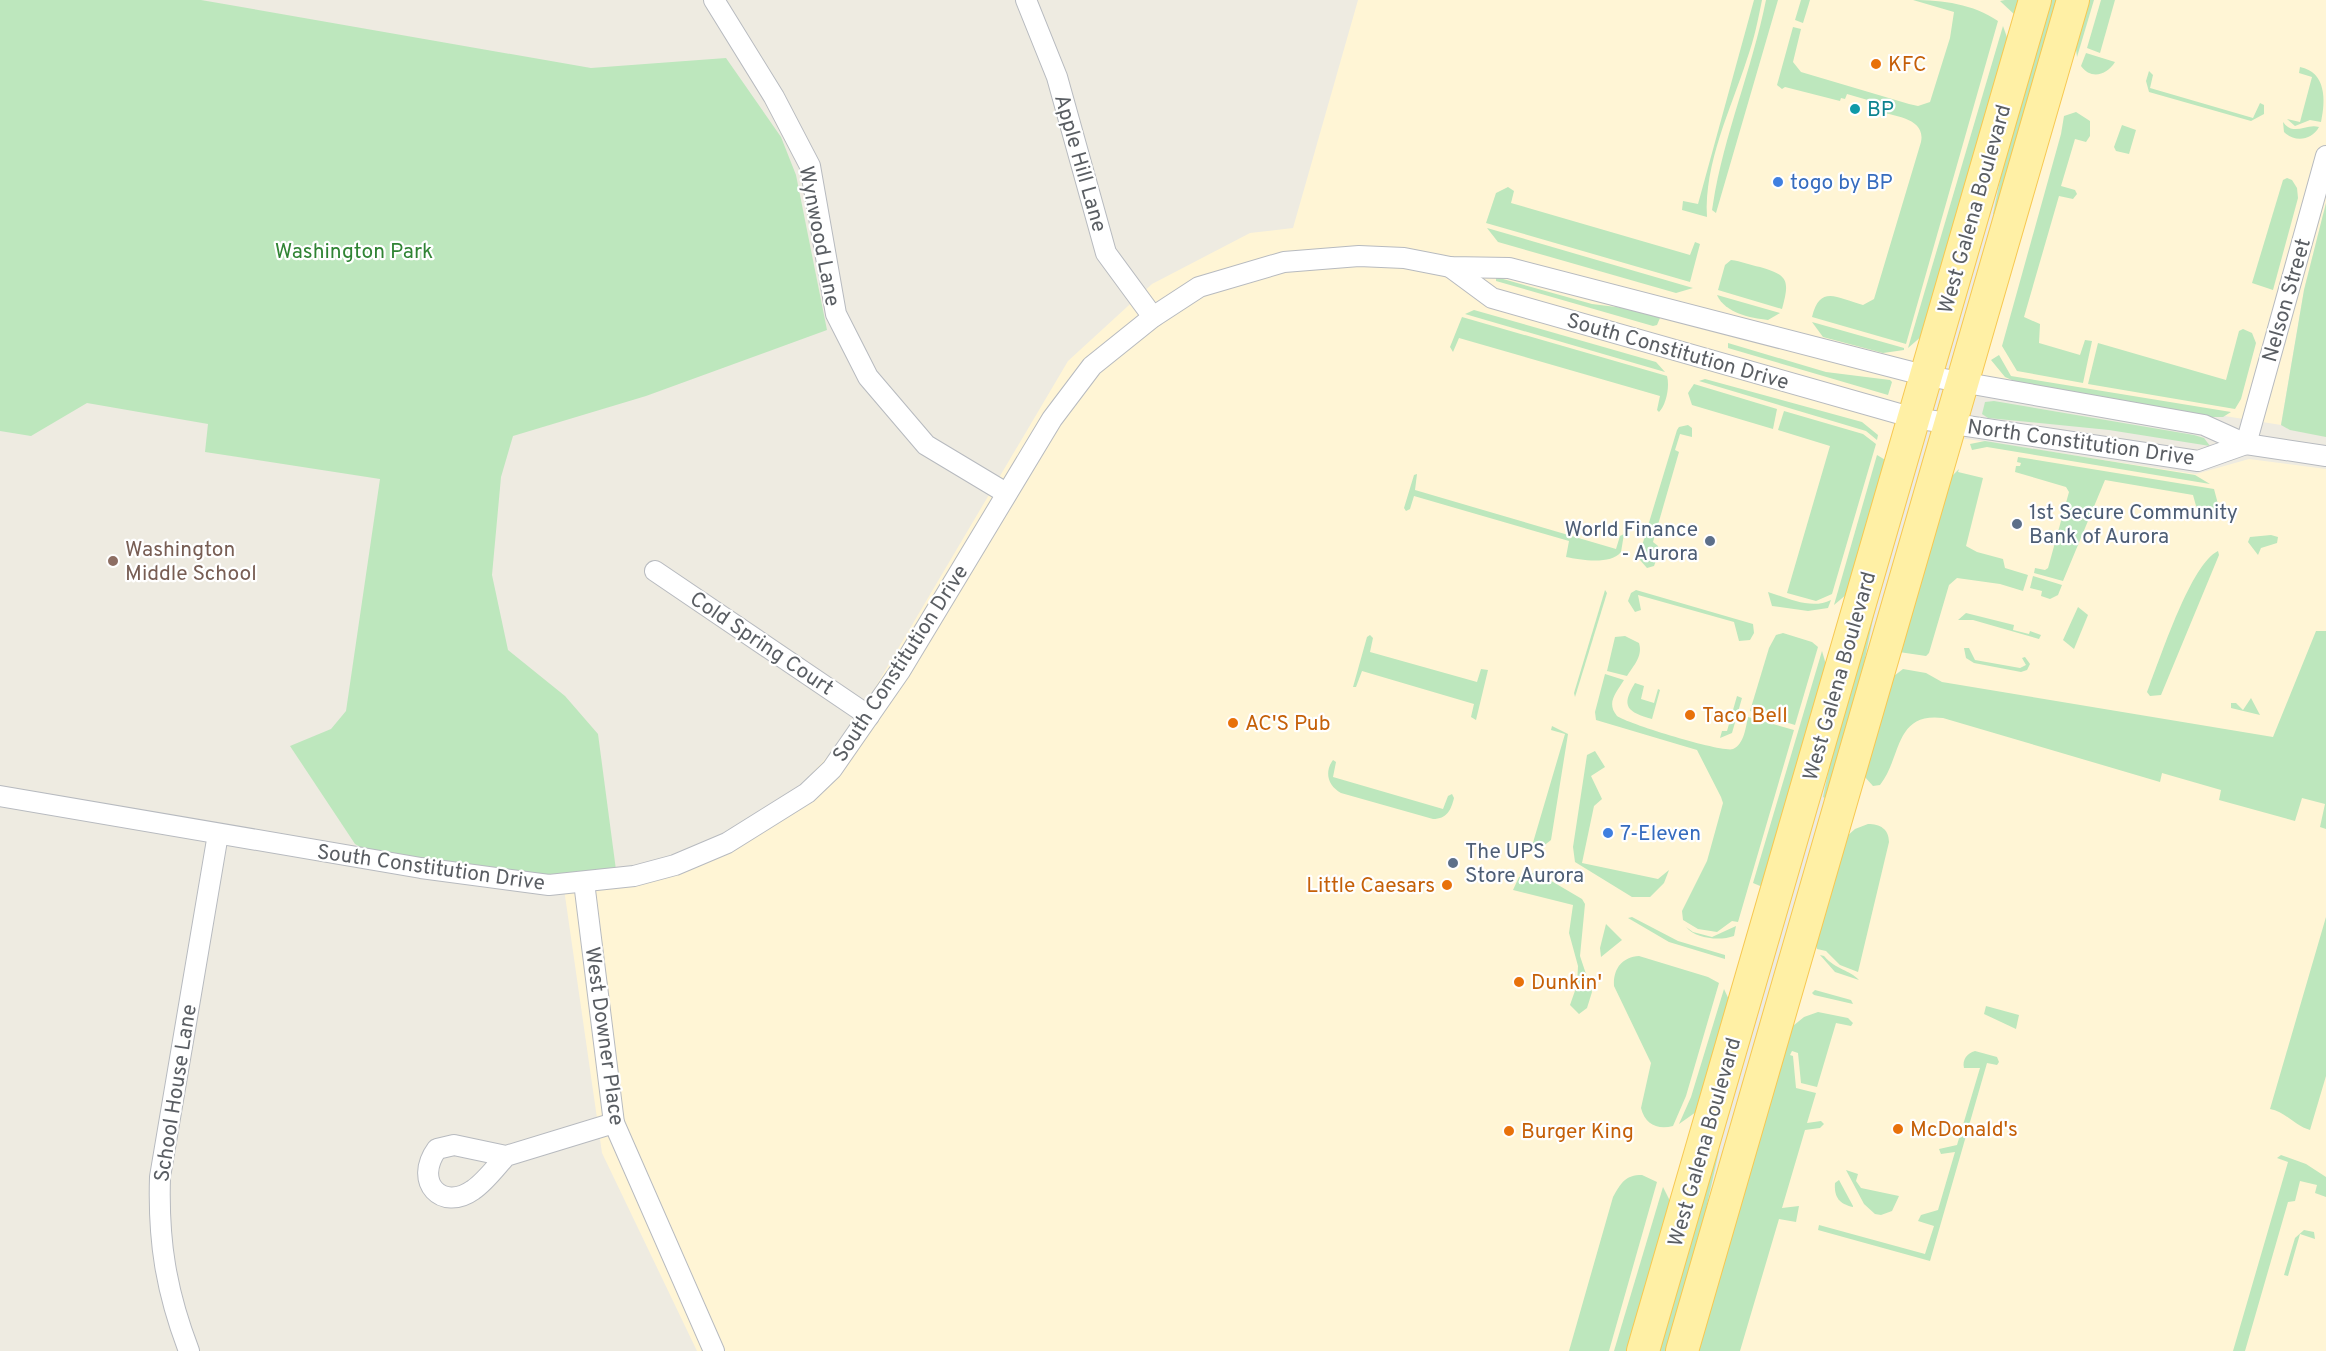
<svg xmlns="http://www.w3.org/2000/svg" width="2326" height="1351" font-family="Overpass,sans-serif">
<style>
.commercial{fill:#fff5d5}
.green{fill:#bde7bd}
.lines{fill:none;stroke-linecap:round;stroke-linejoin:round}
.minor-casing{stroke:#b7babf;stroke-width:22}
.primary-casing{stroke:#f7c851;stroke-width:34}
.minor{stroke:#fff;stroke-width:20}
.primary{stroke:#fff0a5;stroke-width:32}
.food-dot{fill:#e8710a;stroke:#fff;stroke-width:2}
.culture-dot{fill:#0f9aa8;stroke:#fff;stroke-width:2}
.shop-dot{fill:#3f7fe0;stroke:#fff;stroke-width:2}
.service-dot{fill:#5c6f8a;stroke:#fff;stroke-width:2}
.education-dot{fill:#8d6e63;stroke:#fff;stroke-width:2}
.labels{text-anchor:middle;stroke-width:4.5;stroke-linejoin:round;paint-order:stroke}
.food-label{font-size:21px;fill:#c56008;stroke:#fff;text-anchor:start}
.culture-label{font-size:21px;fill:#0d838f;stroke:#fff;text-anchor:start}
.street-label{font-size:21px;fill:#5a5e63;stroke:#fff}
.shop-label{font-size:21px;fill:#366cbe;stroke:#fff;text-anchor:start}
.park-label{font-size:21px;fill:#308434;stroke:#fff}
.service-label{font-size:21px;fill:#4e5e75;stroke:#fff;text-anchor:start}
.education-label{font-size:21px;fill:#785e54;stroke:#fff;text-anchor:start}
</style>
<rect width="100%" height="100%" fill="#eeebe1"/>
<g class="commercial">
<polygon points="1358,0 2026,0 1632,1351 697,1351 602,1153 562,875 616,870 677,854 744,824 792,795 847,735 1068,361 1152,284 1250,233 1293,228"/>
<polygon points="2083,0 2326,0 2326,203 2304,290 2281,425 1974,376"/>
<polygon points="1960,438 2196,474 2249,459 2326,469 2326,1351 1690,1351"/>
</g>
<g class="green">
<polygon points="0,0 201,0 591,68 726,58 781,137 796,175 827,330 646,396 513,436 501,477 492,575 508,650 565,696 598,734 616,870 549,875 372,854 355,844 290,746 331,729 346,711 380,479 205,452 208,424 87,403 31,436 0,431"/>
<path d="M1754 0H1762C1758 20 1754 40 1747 59 1731 109 1704 163 1707 217L1682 210 1683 201 1698 204Z"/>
<path d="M1766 0H1778L1716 213 1712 210 1713 204C1724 134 1752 70 1766 0Z"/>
<polygon points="1801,0 1810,0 1803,23 1795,20"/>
<path d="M1913 0C1943 0 1973 4 1998 21L1906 344 1812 317C1820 284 1837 298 1863 305L1874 299 1921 142C1926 118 1894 116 1876 111L1878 103 1847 94 1845 99 1841 98 1840 101 1785 87 1782 89 1777 85 1793 27 1801 29 1793 62 1801 72 1909 104 1918 106 1930 102 1950 38 1954 12Z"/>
<polygon points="2005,0 2020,0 2016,16 2000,1"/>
<polygon points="2044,0 2062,0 2000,215 1993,214 2020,85"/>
<polygon points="2084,0 2094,0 2077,57 2075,41"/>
<polygon points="2101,0 2115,0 2100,53 2087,48"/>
<polygon points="2003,26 2009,43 1923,335 1908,348"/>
<path d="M2086 53 2115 62C2107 75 2091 80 2081 66Z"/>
<path d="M2300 67C2326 72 2326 100 2321 122L2310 120 2295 126 2287 119 2300 122 2312 77 2299 73Z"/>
<polygon points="2149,71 2153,75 2150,88 2253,118 2260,103 2264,105 2264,114 2251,121 2149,92 2146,81"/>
<polygon points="2076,112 2090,121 2090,136 2086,142 2075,139 2061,186 2075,190 2077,194 2073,199 2059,196 2024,317 2040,324 2039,343 2080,355 2085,340 2092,341 2083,383 2017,371 2002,346 2061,134 2064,116"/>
<path d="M2283 122C2294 137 2306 123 2319 127 2312 140 2295 143 2284 132Z"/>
<polygon points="2122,125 2136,130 2129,154 2116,151 2114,147"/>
<polygon points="2287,178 2292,180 2297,188 2298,198 2273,290 2252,283 2283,180"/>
<polygon points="1508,187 1514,191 1511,203 1690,255 1695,242 1700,244 1690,282 1486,223 1496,193"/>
<polygon points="2326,203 2326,437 2290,430 2281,425 2304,290"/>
<polygon points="1487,228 1693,288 1676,293 1498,242"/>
<path d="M1731 260C1741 261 1750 265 1760 267 1788 275 1790 280 1782 309L1718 290 1725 265Z"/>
<polygon points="1496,277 1592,304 1656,312 1660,318 1657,325 1653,326 1496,281"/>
<path d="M1717 295 1780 313 1768 320C1750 318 1725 313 1717 295Z"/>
<polygon points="1474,310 1656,362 1665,372 1465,314"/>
<path d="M1462 317 1667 376C1670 387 1666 405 1659 412L1657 410 1660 396 1459 338 1453 352 1450 347Z"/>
<polygon points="1812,322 1904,348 1904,350 1883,353 1823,337"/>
<polygon points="2243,329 2252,333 2256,343 2241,399 2235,409 2088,384 2098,343 2226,380 2239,331"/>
<polygon points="1728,343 1826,372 1890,380 1892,382 1888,395 1728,348"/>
<polygon points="1999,355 2011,376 2231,412 2223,417 2210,417 2021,384 2005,377 1991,360"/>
<polygon points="1705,379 1862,422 1878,435 1877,440 1866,431 1699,381"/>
<polygon points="1694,384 1777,409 1773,429 1692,405 1688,393"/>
<polygon points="1994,401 2194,435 2204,438 2210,446 2109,430 1988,418 1982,414 1985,402"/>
<polygon points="1784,411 1863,434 1876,444 1832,594 1816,601 1787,593 1830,446 1778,430"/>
<polygon points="1688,425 1692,428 1692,437 1680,434 1675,450 1679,452 1653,542 1658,546 1659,552 1654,566 1647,568 1640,560 1641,549 1677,430 1679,427"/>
<polygon points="1985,441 2195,475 2210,484 1987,447 1972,450 1970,444"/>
<polygon points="1877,455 1887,461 1847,594 1834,605"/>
<polygon points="2018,457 2214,489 2218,504 2212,514 2198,513 2193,495 2105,480 2063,581 2034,573 2035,568 2045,570 2048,568 2069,492 2066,487 2015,472 2016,466 2020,466 2021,463 2017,462"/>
<polygon points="1959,469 1958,472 1983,478 1966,546 1977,552 2003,559 2005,568 2028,575 2023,591 2000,584 1957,578 1949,585 1929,653 1926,656 1899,652 1951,477"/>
<path d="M1417 474 1415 490 1616 549 1620 536 1624 534 1621 552C1611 565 1581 560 1566 557L1569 541 1414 496 1410 509 1406 511 1404 508 1414 475Z"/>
<polygon points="2271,535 2278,537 2277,543 2261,548 2258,555 2248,542 2250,537"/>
<path d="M2218 551 2219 555 2161 695 2150 696 2147 692 2150 684C2162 654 2191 564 2218 551Z"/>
<polygon points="2033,576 2062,585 2058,595 2050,599 2041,596 2042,591 2030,588"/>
<polygon points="1605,590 1607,593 1575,697 1574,693"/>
<polygon points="1636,590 1753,624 1754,633 1750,640 1739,641 1734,622 1638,595 1641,610 1635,612 1628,601 1631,593"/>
<path d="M1768 592C1788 598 1811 610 1831 600L1828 608 1808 611 1772 606Z"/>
<polygon points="1870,607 1875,609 1853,717 1829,800 1823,797 1848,680"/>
<polygon points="2078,607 2088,615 2074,649 2063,640"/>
<polygon points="1966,613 2014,625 2013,630 2029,634 2030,631 2041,635 2039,639 1973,620 1958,620"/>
<path d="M2316 631H2326V829L2320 827 2325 804 2302 798 2295 821 2219 800 2221 790 2162 773 2160 782 1943 718C1894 712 1902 757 1880 785L1873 786 1864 776 1890 679 1903 669 1926 673 1942 682 2273 737Z"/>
<polygon points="1783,633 1812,642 1818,647 1795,725 1750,711 1769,648 1776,635"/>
<polygon points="1370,635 1373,638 1370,652 1477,682 1481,669 1488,670 1476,720 1471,717 1474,704 1362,671 1356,687 1353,687 1367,637"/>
<path d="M1625 636 1639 643C1643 656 1634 665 1627 676L1607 671 1615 637Z"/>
<polygon points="1964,648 1969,648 1975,660 2020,668 2026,665 2022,658 2025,657 2030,664 2027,670 2021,672 1974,663 1966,658"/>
<polygon points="1822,651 1827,668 1765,888 1753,883"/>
<path d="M1605 674 1624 680C1616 693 1606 703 1617 716 1628 724 1723 753 1733 749 1744 745 1746 726 1748 717L1794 730 1738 922 1732 921 1717 932 1698 929 1683 920 1682 911 1707 861 1723 803 1721 797 1697 750 1596 720 1595 712Z"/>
<path d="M1635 683 1644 686 1641 699 1654 703 1658 689 1660 690 1652 719C1628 712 1620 707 1635 683Z"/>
<polygon points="1737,696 1742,698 1732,733 1720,738 1722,731 1727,731"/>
<polygon points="2251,698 2260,715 2231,708 2231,703 2236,703 2243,710"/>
<polygon points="1552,726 1568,734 1551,840 1537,851 1517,844 1519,842 1532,846 1565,734 1551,730"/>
<polygon points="1595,751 1605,767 1591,776 1602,799 1594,806 1582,863 1658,879 1669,870 1664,883 1650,897 1632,897 1575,862 1573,847 1587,755"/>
<path d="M1333 760 1336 762 1333 777 1443 809 1448 796 1452 794 1454 798C1451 810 1447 819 1433 819L1341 793C1328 786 1324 772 1333 760Z"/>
<path d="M1868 824C1880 824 1889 829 1889 842L1858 972 1840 965 1826 951 1817 949 1815 943 1845 838 1855 829Z"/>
<polygon points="1536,872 1582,899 1585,904 1580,956 1592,992 1587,1008 1579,1014 1570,1005 1577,985 1578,966 1569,933 1573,905 1513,890 1519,877"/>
<polygon points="1632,917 1678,941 1725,955 1725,959 1669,942 1628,918"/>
<path d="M2326 917V1076L2310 1130C2295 1126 2286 1112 2270 1109Z"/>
<polygon points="1606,924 1622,940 1601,957 1600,948"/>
<path d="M1736 926 1734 936C1720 941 1696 939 1686 927L1693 932 1712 937Z"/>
<path d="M1820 955 1824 956C1836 970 1850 970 1859 980L1835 972Z"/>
<path d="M1639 956 1708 977 1719 983 1686 1096 1673 1126C1657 1130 1645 1124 1641 1108L1651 1063 1614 986C1613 969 1622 957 1639 956Z"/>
<polygon points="1724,989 1730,1002 1696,1112 1679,1124 1691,1097"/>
<polygon points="1815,990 1851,1000 1853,1004 1814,995 1812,993"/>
<polygon points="1986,1006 2019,1015 2016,1029 1984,1014"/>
<polygon points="1818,1012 1848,1018 1853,1023 1851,1026 1836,1023 1817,1087 1801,1083 1798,1053 1792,1051 1790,1055 1793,1056 1796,1088 1816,1093 1807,1123 1821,1121 1824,1124 1820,1128 1805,1130 1782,1208 1799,1206 1796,1222 1779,1219 1740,1351 1693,1351 1788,1030 1804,1017"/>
<path d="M1975 1051 1997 1057 1999 1062 1997 1065 1987 1063 1930 1261 1818 1230 1819 1225 1925 1254 1934 1226 1918 1221 1921 1215 1938 1210 1955 1152 1941 1154 1939 1149 1957 1145 1980 1068H1964C1962 1060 1967 1053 1975 1051Z"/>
<polygon points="1713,1149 1719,1151 1692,1271 1669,1351 1655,1351"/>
<polygon points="2281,1155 2306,1164 2326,1177 2326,1197 2315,1193 2317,1185 2300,1181 2295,1201 2288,1202 2245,1351 2233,1351 2288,1162 2277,1158"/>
<polygon points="1846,1170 1858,1174 1856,1181 1861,1188 1899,1196 1892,1211 1881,1215 1875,1214 1864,1204"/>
<path d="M1642 1175 1657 1182 1609 1351H1569L1613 1197C1621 1183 1625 1175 1642 1175Z"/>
<path d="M1839 1180 1853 1206V1207C1839 1204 1834 1197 1835 1183Z"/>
<polygon points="1663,1187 1670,1201 1630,1351 1614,1351"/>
<polygon points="2304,1230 2314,1232 2315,1239 2300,1234 2288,1276 2284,1275 2295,1238"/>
</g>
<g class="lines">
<g class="minor-casing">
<g id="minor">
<polyline points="714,0 774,97 810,166 836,314 868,377 926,445 1006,493"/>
<polyline points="1026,0 1057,77 1106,253 1153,317"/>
<polyline points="1450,267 1492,298 1914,418 2198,461 2246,444"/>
<polyline points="2246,444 2326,156"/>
<polyline points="655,571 869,716"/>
<polyline points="0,796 421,868 549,885 634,876 675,865 727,843 807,793 832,769 900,671 1052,419 1092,366 1153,317 1199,287 1284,262 1359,256 1404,258 1450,267 1509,268 1927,376 2204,425 2246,444 2326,456"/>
<polyline points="584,882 614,1123 714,1351"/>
<path d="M506 1156C496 1167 485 1182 473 1190 442 1212 413 1182 437 1149L454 1145 506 1156 614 1123"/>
<path d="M189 1351C166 1291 158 1241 160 1177L218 834"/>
</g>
</g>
<g class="primary-casing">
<g id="primary">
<polyline points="1643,1351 2035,0"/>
<polyline points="1682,1351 2073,0"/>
</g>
</g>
<use href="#minor" class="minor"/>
<use href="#primary" class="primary"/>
</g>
<g class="food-dot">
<circle cx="1876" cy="64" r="6"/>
<circle cx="1690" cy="715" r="6"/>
<circle cx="1233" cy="723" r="6"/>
<circle cx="1447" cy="885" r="6"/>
<circle cx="1519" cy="982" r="6"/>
<circle cx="1898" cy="1129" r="6"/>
<circle cx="1509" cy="1131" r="6"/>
</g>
<circle class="culture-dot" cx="1855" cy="109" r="6"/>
<g class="shop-dot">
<circle cx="1778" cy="182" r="6"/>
<circle cx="1608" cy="833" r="6"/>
</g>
<g class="service-dot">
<circle cx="2017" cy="524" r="6"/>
<circle cx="1710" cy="541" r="6"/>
<circle cx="1453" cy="863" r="6"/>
</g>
<circle class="education-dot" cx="113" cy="561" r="6"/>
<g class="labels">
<g class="food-label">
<text x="1888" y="71">KFC</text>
<text x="1702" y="722">Taco Bell</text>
<text x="1245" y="730">AC'S Pub</text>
<text x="1435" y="892" text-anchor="end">Little Caesars</text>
<text x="1531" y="989">Dunkin'</text>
<text x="1910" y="1136">McDonald's</text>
<text x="1521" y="1138">Burger King</text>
</g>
<g class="culture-label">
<text x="1867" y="116">BP</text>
</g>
<g class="street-label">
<text transform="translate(1081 163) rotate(74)" y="7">Apple Hill Lane</text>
<text transform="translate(1974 209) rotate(-74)" y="7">West Galena Boulevard</text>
<text transform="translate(820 236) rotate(79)" y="7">Wynwood Lane</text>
<text transform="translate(2286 300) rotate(-74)" y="7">Nelson Street</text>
<text transform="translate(1678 351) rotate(16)" y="7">South Constitution Drive</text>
<text transform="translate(2081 442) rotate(8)" y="7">North Constitution Drive</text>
<text transform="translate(762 643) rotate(34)" y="7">Cold Spring Court</text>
<text transform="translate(900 663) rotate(-57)" y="7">South Constitution Drive</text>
<text transform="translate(1839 676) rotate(-74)" y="7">West Galena Boulevard</text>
<text transform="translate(431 867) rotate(8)" y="7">South Constitution Drive</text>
<text transform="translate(605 1036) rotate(82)" y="7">West Downer Place</text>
<text transform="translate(175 1093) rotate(-81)" y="7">School House Lane</text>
<text transform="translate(1704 1142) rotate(-74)" y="7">West Galena Boulevard</text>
</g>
<g class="shop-label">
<text x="1790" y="189">togo by BP</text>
<text x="1620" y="840">7-Eleven</text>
</g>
<g class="park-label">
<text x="354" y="258">Washington Park</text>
</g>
<g class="service-label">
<text x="2029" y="519">1st Secure Community<tspan x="2029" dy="24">Bank of Aurora</tspan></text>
<text x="1698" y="536" text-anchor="end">World Finance<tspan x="1698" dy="24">- Aurora</tspan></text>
<text x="1465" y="858">The UPS<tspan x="1465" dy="24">Store Aurora</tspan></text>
</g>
<g class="education-label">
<text x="125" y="556">Washington<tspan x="125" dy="24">Middle School</tspan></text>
</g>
</g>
</svg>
